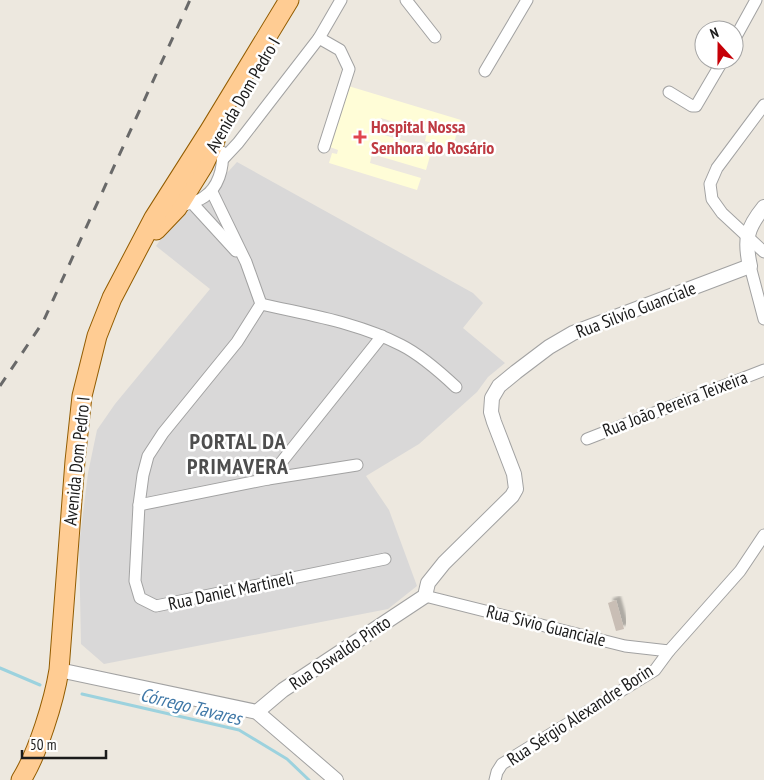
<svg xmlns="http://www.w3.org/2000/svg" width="764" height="780" font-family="'PT Sans Narrow',sans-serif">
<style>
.residential{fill:#d9d8d8}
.education{fill:#fffdd7}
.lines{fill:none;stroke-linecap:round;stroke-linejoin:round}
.stream{stroke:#9cd2de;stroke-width:3}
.building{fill:#c9beb5;filter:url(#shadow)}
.minor-casing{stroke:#a2a2a2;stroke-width:13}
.tertiary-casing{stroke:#a2a2a2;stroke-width:16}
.primary-casing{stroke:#925c00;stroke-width:21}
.minor{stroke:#fff;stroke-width:11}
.tertiary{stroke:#fff;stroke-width:14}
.primary{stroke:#ffcc93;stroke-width:19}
.rail{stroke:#696969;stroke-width:3;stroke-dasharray:10 10;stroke-linecap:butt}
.health-dot{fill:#e0444e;stroke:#fff;stroke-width:2}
.labels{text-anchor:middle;stroke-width:5;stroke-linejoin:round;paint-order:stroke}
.street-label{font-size:18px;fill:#1b1b1b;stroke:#fff}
.health-label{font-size:18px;font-weight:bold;fill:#be3a42;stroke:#fff;text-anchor:start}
.water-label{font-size:19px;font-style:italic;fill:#4078a7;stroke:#fff}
.district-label{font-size:22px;font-weight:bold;letter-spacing:1px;fill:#4e4e4e;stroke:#fff}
</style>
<defs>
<filter id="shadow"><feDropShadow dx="4.5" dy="-4.5" stdDeviation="1" flood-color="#0004"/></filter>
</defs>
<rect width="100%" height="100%" fill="#ede8df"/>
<polygon class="residential" points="237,162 473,293 483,303 463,328 505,363 488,377 477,392 419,444 366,476 389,510 417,586 388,609 104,664 81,644 79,545 88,473 97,430 115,404 210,289 156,246 185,205 196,207"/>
<polygon class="education" points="345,85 461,120 452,149 425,141 427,132 381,118 377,133 432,149 426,170 372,154 370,163 421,178 417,190 329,163 332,153 337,154 338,150 327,146"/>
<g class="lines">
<g class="stream">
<polyline points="0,668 40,685"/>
<polyline points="82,694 239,730 287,759 309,780"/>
</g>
</g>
<polygon class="building" points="616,600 624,629 616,631 608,603"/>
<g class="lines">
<g class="minor-casing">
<g id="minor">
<polyline points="406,0 435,37"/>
<polyline points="319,38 341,0"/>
<polyline points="734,40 756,0"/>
<polyline points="485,71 527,0"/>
<polyline points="669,92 692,106 696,106 723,60"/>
<polyline points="764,105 717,168 710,184 712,199 722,213 764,252"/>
<polyline points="223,159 238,143 319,38 340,50 349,69 324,147"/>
<polyline points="212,192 246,262 261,304"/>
<polyline points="192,203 236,251"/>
<path d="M178 207C187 204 197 202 204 197 218 188 224 168 222 152"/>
<polyline points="750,266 764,319"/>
<polyline points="261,304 237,342 163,433 148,456 143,475 139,505 135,581 140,598 156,606 385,559"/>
<path d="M261 304C308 315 357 322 401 345 421 355 440 372 456 387"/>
<polyline points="587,439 764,370"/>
<polyline points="268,479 382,336"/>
<polyline points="139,505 268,479 357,465"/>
<polyline points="425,596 625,646 669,651"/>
<polyline points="495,780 497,772 502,764 655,670 669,651 740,571 764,535"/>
</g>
</g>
<g class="tertiary-casing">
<g id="tertiary">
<polyline points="59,670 257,712 336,780"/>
<path d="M257 712 283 690 425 596 428 583 444 563 512 496 516 489 514 474 494 422 491 412 492 398 499 386 516 372 549 347 573 333 750 266C744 239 747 228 764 207"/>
</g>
</g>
<g class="primary-casing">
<g id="primary">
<polyline points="156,230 177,208 203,166 215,141"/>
<path d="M21 780C38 753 54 701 59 670L75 461 82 396 97 336 112 298 154 218 210 130 289 0"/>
</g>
</g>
<use href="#minor" class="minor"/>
<use href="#tertiary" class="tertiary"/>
<use href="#primary" class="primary"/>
<polyline class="rail" points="0,386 43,322 190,0"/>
</g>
<path class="health-dot" d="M357.5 129.5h5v5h5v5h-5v5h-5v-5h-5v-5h5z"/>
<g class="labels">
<g class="street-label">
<text transform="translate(243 95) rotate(-60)" y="6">Avenida Dom Pedro I</text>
<text transform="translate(636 310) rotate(-21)" y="6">Rua Silvio Guanciale</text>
<text transform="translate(675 404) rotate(-21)" y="6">Rua João Pereira Teixeira</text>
<text transform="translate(77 461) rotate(-84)" y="6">Avenida Dom Pedro I</text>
<text transform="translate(231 591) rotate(-12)" y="6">Rua Daniel Martineli</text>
<text transform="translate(546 626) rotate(14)" y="6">Rua Sivio Guanciale</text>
<text transform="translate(340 653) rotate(-34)" y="6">Rua Oswaldo Pinto</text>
<text transform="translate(580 715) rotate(-33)" y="6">Rua Sérgio Alexandre Borin</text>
</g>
<g class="health-label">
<text x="371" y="133">Hospital Nossa<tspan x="371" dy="21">Senhora do Rosário</tspan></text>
</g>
<g class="water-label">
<text transform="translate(191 706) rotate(14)" y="7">Córrego Tavares</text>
</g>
<g class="district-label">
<text x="238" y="449">PORTAL DA<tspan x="238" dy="25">PRIMAVERA</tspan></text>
</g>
</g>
<g transform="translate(719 45) rotate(339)"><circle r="24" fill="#ffffff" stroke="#a4a4a4"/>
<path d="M0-4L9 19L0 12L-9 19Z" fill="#c60007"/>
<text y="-8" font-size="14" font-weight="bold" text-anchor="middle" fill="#1b1b1b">N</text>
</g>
<path d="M22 750v8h84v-8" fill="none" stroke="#1b1b1b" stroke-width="2.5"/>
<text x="30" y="750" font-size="15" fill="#1b1b1b" stroke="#ffffff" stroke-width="4" paint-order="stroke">50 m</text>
</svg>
